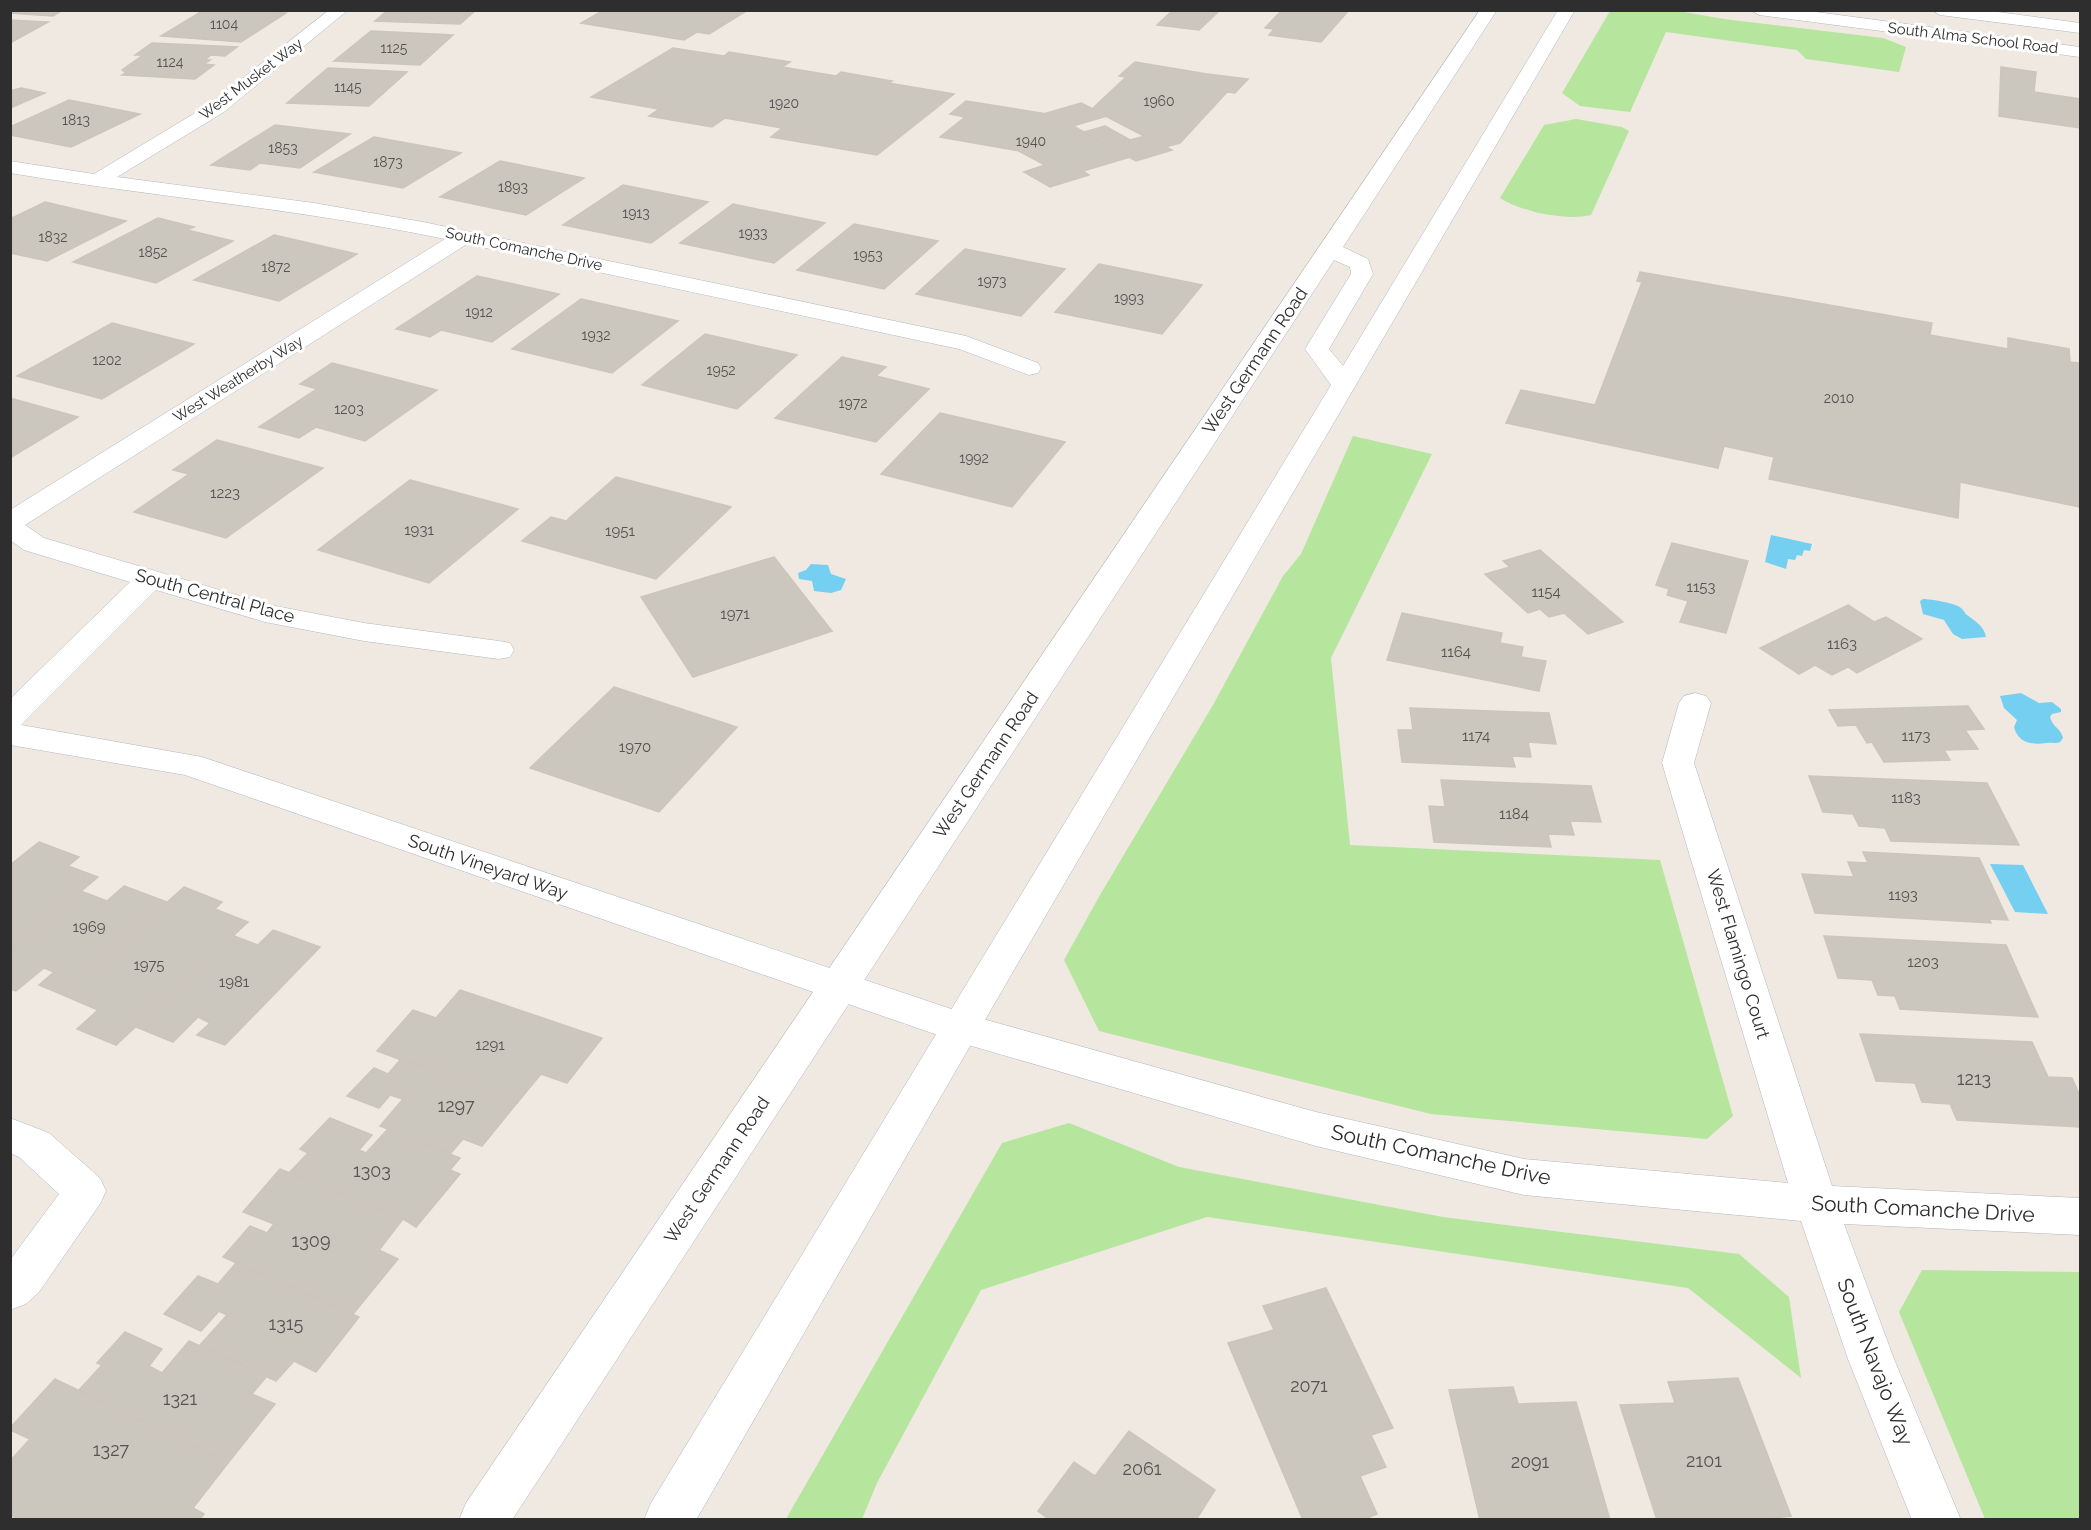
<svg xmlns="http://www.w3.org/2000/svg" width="2091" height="1530" font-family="Raleway,sans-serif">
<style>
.green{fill:#b6e59e}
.water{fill:#75cff0}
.building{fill:#cbc7bf;stroke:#cbc5ba;stroke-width:1.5}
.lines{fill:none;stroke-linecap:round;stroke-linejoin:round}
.minor-casing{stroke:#b4b7c1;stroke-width:1}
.tertiary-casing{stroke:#b4b7c1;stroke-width:1}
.secondary-casing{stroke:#b4b7c1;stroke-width:1}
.minor{fill:#fff;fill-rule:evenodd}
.tertiary{fill:#fff;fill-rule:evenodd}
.secondary{fill:#fff;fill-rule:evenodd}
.labels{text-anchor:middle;stroke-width:6;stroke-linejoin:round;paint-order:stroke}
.far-number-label{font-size:14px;fill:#555452}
.far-street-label{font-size:15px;fill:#2e2e2e;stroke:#fff}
.number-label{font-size:15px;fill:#555452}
.street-label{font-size:18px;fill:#2e2e2e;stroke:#fff}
.near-number-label{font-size:18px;fill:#555452}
.near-street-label{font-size:21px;fill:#2e2e2e;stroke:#fff}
</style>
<rect width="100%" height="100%" fill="#efe9e1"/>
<g class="green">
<polygon points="1610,11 1678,11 1724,19 1883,38 1906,47 1899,72 1806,59 1797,50 1666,32 1630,112 1580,106 1562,93"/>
<path d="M1576 119 1622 127 1629 131 1591 215C1566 221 1522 212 1500 198L1544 125Z"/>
<polygon points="1353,436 1432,454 1331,658 1350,845 1660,860 1733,1116 1707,1139 1431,1114 1099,1031 1064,960 1100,895 1213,705 1283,576 1301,554"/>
<polygon points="1069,1123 1179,1167 1443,1217 1739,1254 1789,1297 1801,1378 1688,1288 1207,1217 981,1290 877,1483 862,1519 786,1519 1002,1143"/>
<polygon points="1922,1270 2080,1272 2080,1519 1985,1519 1899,1312"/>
</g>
<g class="water">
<polygon points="1771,535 1812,544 1810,551 1804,550 1802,556 1797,555 1795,560 1788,559 1786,569 1765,562"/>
<polygon points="811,564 828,565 831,574 846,579 841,590 831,593 814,591 812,581 799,579 798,573 806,570"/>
<path d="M1923 599C1930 599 1956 603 1961 608 1962 608 1966 615 1967 615 1975 621 1984 626 1986 637L1962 639 1953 634 1944 620 1923 614 1920 601Z"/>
<path d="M2021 693 2039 703 2052 702 2061 709V712L2052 714 2050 717C2052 727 2061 728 2063 738L2060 742C2055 744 2051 742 2046 743 2032 745 2018 743 2014 727L2017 720 2004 708 2000 696Z"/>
<polygon points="1990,864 2023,865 2048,914 2015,912"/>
</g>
<g class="building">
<polygon points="10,10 63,10 53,16 10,13"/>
<polygon points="204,10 256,10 286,13 241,42 161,36"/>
<polygon points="388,10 476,10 460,24 375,21"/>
<polygon points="604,10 748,10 709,34 697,32 684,40 581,23"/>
<polygon points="1173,10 1220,10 1199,30 1157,25"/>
<polygon points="1282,10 1349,10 1321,42 1269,35 1274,29 1265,28"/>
<polygon points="10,20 48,22 10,43"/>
<polygon points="371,31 453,35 420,65 334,61"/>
<polygon points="152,43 237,47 225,56 211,55 205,60 210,60 204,64 214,65 195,79 122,75 126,73 122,70 143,55 135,55"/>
<polygon points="673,48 724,56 729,52 790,62 782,67 836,76 841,72 892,81 888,83 954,94 877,155 771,137 782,128 725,118 712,127 649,116 659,109 591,97"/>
<polygon points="1135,62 1207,74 1248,79 1235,93 1227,92 1180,143 1165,147 1092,109 1126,77 1119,76"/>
<polygon points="2001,67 2036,72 2034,92 2080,99 2080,128 1999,116"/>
<polygon points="328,68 407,72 369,106 287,103"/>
<polygon points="21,88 45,93 10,108 10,91"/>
<polygon points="69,100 140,114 71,147 10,135 10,127"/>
<polygon points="966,101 1053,115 1130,157 1083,171 1089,175 1050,187 1024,172 1045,165 1019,151 940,137 965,117 950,114"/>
<polygon points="1081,103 1107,116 1073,126 1047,113"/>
<polygon points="275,125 350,134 300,168 260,163 250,170 211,165"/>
<polygon points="1105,126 1130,140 1145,136 1172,150 1136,161 1084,132"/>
<polygon points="374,137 461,153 403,188 314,172"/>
<polygon points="500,161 584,178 526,215 440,197"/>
<polygon points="623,185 708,202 651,243 563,225"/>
<polygon points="45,202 126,221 47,261 10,253 10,219"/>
<polygon points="733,204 825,223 774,263 680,243"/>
<polygon points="158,218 194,227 187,230 233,241 156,283 73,262"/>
<polygon points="854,224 938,241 884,289 797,270"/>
<polygon points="274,235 357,254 279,301 194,280"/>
<polygon points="965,249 1065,269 1021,316 916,294"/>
<polygon points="1099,264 1202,285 1162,334 1055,312"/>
<polygon points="1640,272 1932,323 1930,335 2008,349 2008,338 2069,349 2070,362 2080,363 2080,507 1960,482 1958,518 1769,479 1774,457 1724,446 1718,468 1506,423 1521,390 1595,405 1642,282 1637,281"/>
<polygon points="477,276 559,294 492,342 441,330 430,337 396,329"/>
<polygon points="581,299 678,321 612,373 512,349"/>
<polygon points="112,323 194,344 102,399 17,376"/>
<polygon points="705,334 797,355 737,409 642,385"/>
<polygon points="842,357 886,367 876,376 929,389 876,442 775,418"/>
<polygon points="332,363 437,390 365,441 316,427 299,438 259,427 317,389 300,384"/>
<polygon points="10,398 78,417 10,458"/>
<polygon points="940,413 1065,442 1012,507 881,474"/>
<polygon points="217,440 323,468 226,538 134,512 189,474 173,470"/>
<polygon points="616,477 731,507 656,579 522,541 551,517 566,521"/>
<polygon points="410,480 518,509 429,583 318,550"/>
<polygon points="1672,543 1748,561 1726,633 1680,622 1688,601 1667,595 1669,589 1656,585"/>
<polygon points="1540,550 1623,622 1588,634 1564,613 1549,617 1540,609 1528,613 1485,574 1510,567 1503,561"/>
<polygon points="774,557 832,631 693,677 641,597"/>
<polygon points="1848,605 1874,622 1886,617 1922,639 1857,673 1848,667 1832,675 1815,665 1799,674 1760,648"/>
<polygon points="1402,613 1502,633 1500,643 1523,647 1521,657 1546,661 1539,691 1387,660"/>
<polygon points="614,687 737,727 659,812 530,768"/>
<polygon points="1968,706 1984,729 1965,730 1978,749 1944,750 1950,760 1884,762 1872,742 1867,743 1856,725 1838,726 1829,710"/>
<polygon points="1410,708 1549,713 1556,744 1528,742 1531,757 1512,756 1515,767 1402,762 1398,730 1413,730"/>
<polygon points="1809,776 1987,783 2019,845 1891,841 1885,828 1859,826 1853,814 1823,812"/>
<polygon points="1441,780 1591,786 1601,822 1570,821 1574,835 1548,834 1551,847 1434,842 1429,806 1445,807"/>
<polygon points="39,842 79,857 68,866 98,877 10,951 10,865"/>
<polygon points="1863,852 1979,858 2008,920 1989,919 1991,923 1815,913 1802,874 1854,877 1848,862 1868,863"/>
<polygon points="124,886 167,902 63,995 39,985 54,972 44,968 16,991 10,989 10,951 81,891 107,901"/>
<polygon points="184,887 222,902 215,909 248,922 116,1045 77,1029 98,1010 63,995"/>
<polygon points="273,930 320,947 225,1045 197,1035 210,1023 198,1017 173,1042 136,1027 232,935 258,945"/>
<polygon points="1824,936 2006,945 2038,1017 1900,1009 1895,996 1878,995 1872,980 1838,978"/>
<polygon points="460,990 602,1038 567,1083 541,1074 517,1103 377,1051 413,1010 436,1018"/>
<polygon points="1860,1034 2032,1042 2048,1077 2072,1078 2080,1096 2080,1127 1957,1120 1950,1104 1922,1102 1915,1083 1876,1081"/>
<polygon points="402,1058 517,1103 482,1146 463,1139 450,1154 380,1126 403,1099 390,1095 379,1108 347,1096 374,1068 388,1074"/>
<polygon points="330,1118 372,1135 359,1150 366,1153 388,1129 460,1158 450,1170 460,1174 416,1227 403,1219 289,1173 308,1153 300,1149"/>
<polygon points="280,1169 403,1219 379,1250 398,1259 353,1314 223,1257 250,1226 267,1233 274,1224 243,1212"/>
<polygon points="236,1263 359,1317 316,1372 294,1361 276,1381 200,1345 227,1315 219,1311 201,1331 164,1314 198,1276 218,1284"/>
<polygon points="1326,1288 1393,1428 1371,1435 1386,1467 1360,1476 1377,1514 1362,1520 1303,1520 1228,1343 1274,1330 1263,1306"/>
<polygon points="125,1332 162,1349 149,1366 162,1373 189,1341 267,1376 252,1394 275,1404 228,1463 79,1390 102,1365 97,1363"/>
<polygon points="1738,1378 1791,1516 1758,1520 1657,1520 1620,1405 1675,1403 1668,1382"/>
<polygon points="55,1379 228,1463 193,1508 204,1514 199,1520 19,1520 10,1515 10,1461 30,1439 10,1430 10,1428"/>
<polygon points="1513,1387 1518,1404 1576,1402 1610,1520 1480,1520 1449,1390"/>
<polygon points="1129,1431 1215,1490 1196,1520 1050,1520 1038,1511 1074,1462 1095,1476"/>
</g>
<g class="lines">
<g class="minor-casing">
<g id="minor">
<path d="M329 10H348L224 112 117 177 314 203 423 222 966 336 1038 363 1041 368 1038 373 1029 375 959 349 467 244 25 525 44 538 270 605 364 623 499 641 510 643 514 650 510 657 499 659 364 641 265 622 156 590 21 725 10 728V699L130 582 24 550 10 540V510L445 239C302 209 155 197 10 173V161L94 174 210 104Z"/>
<polygon points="1695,693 1706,696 1711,703 1694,763 1832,1186 2080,1198 2080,1235 1844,1224 1894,1359 1961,1520 1912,1520 1848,1359 1801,1221 1524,1195 1316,1146 958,1042 944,1038 939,1027 944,1016 958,1012 1316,1112 1524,1159 1788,1183 1662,763 1679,703 1684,696"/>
<polygon points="10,1118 49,1133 100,1178 106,1191 100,1204 39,1292 26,1304 10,1310 10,1260 59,1194 19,1157 10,1153"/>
</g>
</g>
<g class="tertiary-casing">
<polygon id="tertiary" points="10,723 202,757 972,1016 977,1027 972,1038 958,1042 185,775 10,745"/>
</g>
<g class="secondary-casing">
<g id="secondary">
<polygon points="1480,10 1497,10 1343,247 1368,259 1373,274 1329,349 1343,366 1558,10 1575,10 1018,963 696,1520 644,1520 651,1503 1331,385 1305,349 1351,274 1350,267 1334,260 512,1520 459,1520 466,1503"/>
<polygon points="1751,10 1801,10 2080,47 2080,57 1759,15"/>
<polygon points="1932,10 1983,10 2080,23 2080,33 1940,15"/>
</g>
</g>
<use href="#minor" class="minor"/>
<use href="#tertiary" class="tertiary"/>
<use href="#secondary" class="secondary"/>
</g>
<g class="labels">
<g class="far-number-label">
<text x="224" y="29">1104</text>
<text x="394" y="53">1125</text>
<text x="170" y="67">1124</text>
<text x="348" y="92">1145</text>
<text x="1159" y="106">1960</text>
<text x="784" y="108">1920</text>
<text x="76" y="125">1813</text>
<text x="1031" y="146">1940</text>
<text x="283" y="153">1853</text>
<text x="388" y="167">1873</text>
<text x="513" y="192">1893</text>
<text x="636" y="218">1913</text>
<text x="753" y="238">1933</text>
<text x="53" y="242">1832</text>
<text x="153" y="257">1852</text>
<text x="868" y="260">1953</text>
<text x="276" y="272">1872</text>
<text x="992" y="286">1973</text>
<text x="1129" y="303">1993</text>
<text x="479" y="317">1912</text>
<text x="596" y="340">1932</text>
<text x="107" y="365">1202</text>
<text x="721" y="375">1952</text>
<text x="1839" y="403">2010</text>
<text x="853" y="408">1972</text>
<text x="349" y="414">1203</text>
<text x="974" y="463">1992</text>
</g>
<g class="far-street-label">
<text transform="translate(1973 38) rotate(7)" y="5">South Alma School Road</text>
<text transform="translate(251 79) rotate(-37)" y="5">West Musket Way</text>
<text transform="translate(524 249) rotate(12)" y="5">South Comanche Drive</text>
<text transform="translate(238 379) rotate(-32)" y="5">West Weatherby Way</text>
</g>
<g class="number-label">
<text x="225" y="498">1223</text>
<text x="419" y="535">1931</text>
<text x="620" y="536">1951</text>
<text x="1701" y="592">1153</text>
<text x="1546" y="597">1154</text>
<text x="735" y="619">1971</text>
<text x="1842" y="649">1163</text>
<text x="1456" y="657">1164</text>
<text x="1476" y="741">1174</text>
<text x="1916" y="741">1173</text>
<text x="635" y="752">1970</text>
<text x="1906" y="803">1183</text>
<text x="1514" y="819">1184</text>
<text x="1903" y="900">1193</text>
<text x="89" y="932">1969</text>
<text x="1923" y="967">1203</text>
<text x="149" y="970">1975</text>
<text x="234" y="987">1981</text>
<text x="490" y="1050">1291</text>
</g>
<g class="street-label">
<text transform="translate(1255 361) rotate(-56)" y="6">West Germann Road</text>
<text transform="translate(215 596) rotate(15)" y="6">South Central Place</text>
<text transform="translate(986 765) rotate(-56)" y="6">West Germann Road</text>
<text transform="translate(488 867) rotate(19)" y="6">South Vineyard Way</text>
<text transform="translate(1738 954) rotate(73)" y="6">West Flamingo Court</text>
<text transform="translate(717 1170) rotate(-56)" y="6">West Germann Road</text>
</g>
<g class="near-number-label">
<text x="1974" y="1085">1213</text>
<text x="456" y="1112">1297</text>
<text x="372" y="1177">1303</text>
<text x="311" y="1247">1309</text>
<text x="286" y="1330">1315</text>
<text x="1309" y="1392">2071</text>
<text x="180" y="1405">1321</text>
<text x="111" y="1456">1327</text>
<text x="1704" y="1467">2101</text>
<text x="1530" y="1468">2091</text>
<text x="1142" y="1475">2061</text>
</g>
<g class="near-street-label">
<text transform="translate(1441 1155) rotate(12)" y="7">South Comanche Drive</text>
<text transform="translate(1923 1209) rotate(3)" y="7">South Comanche Drive</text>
<text transform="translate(1875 1362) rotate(69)" y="7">South Navajo Way</text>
</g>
</g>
<rect width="2091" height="1530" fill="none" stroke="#2e2e2e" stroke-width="24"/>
</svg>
